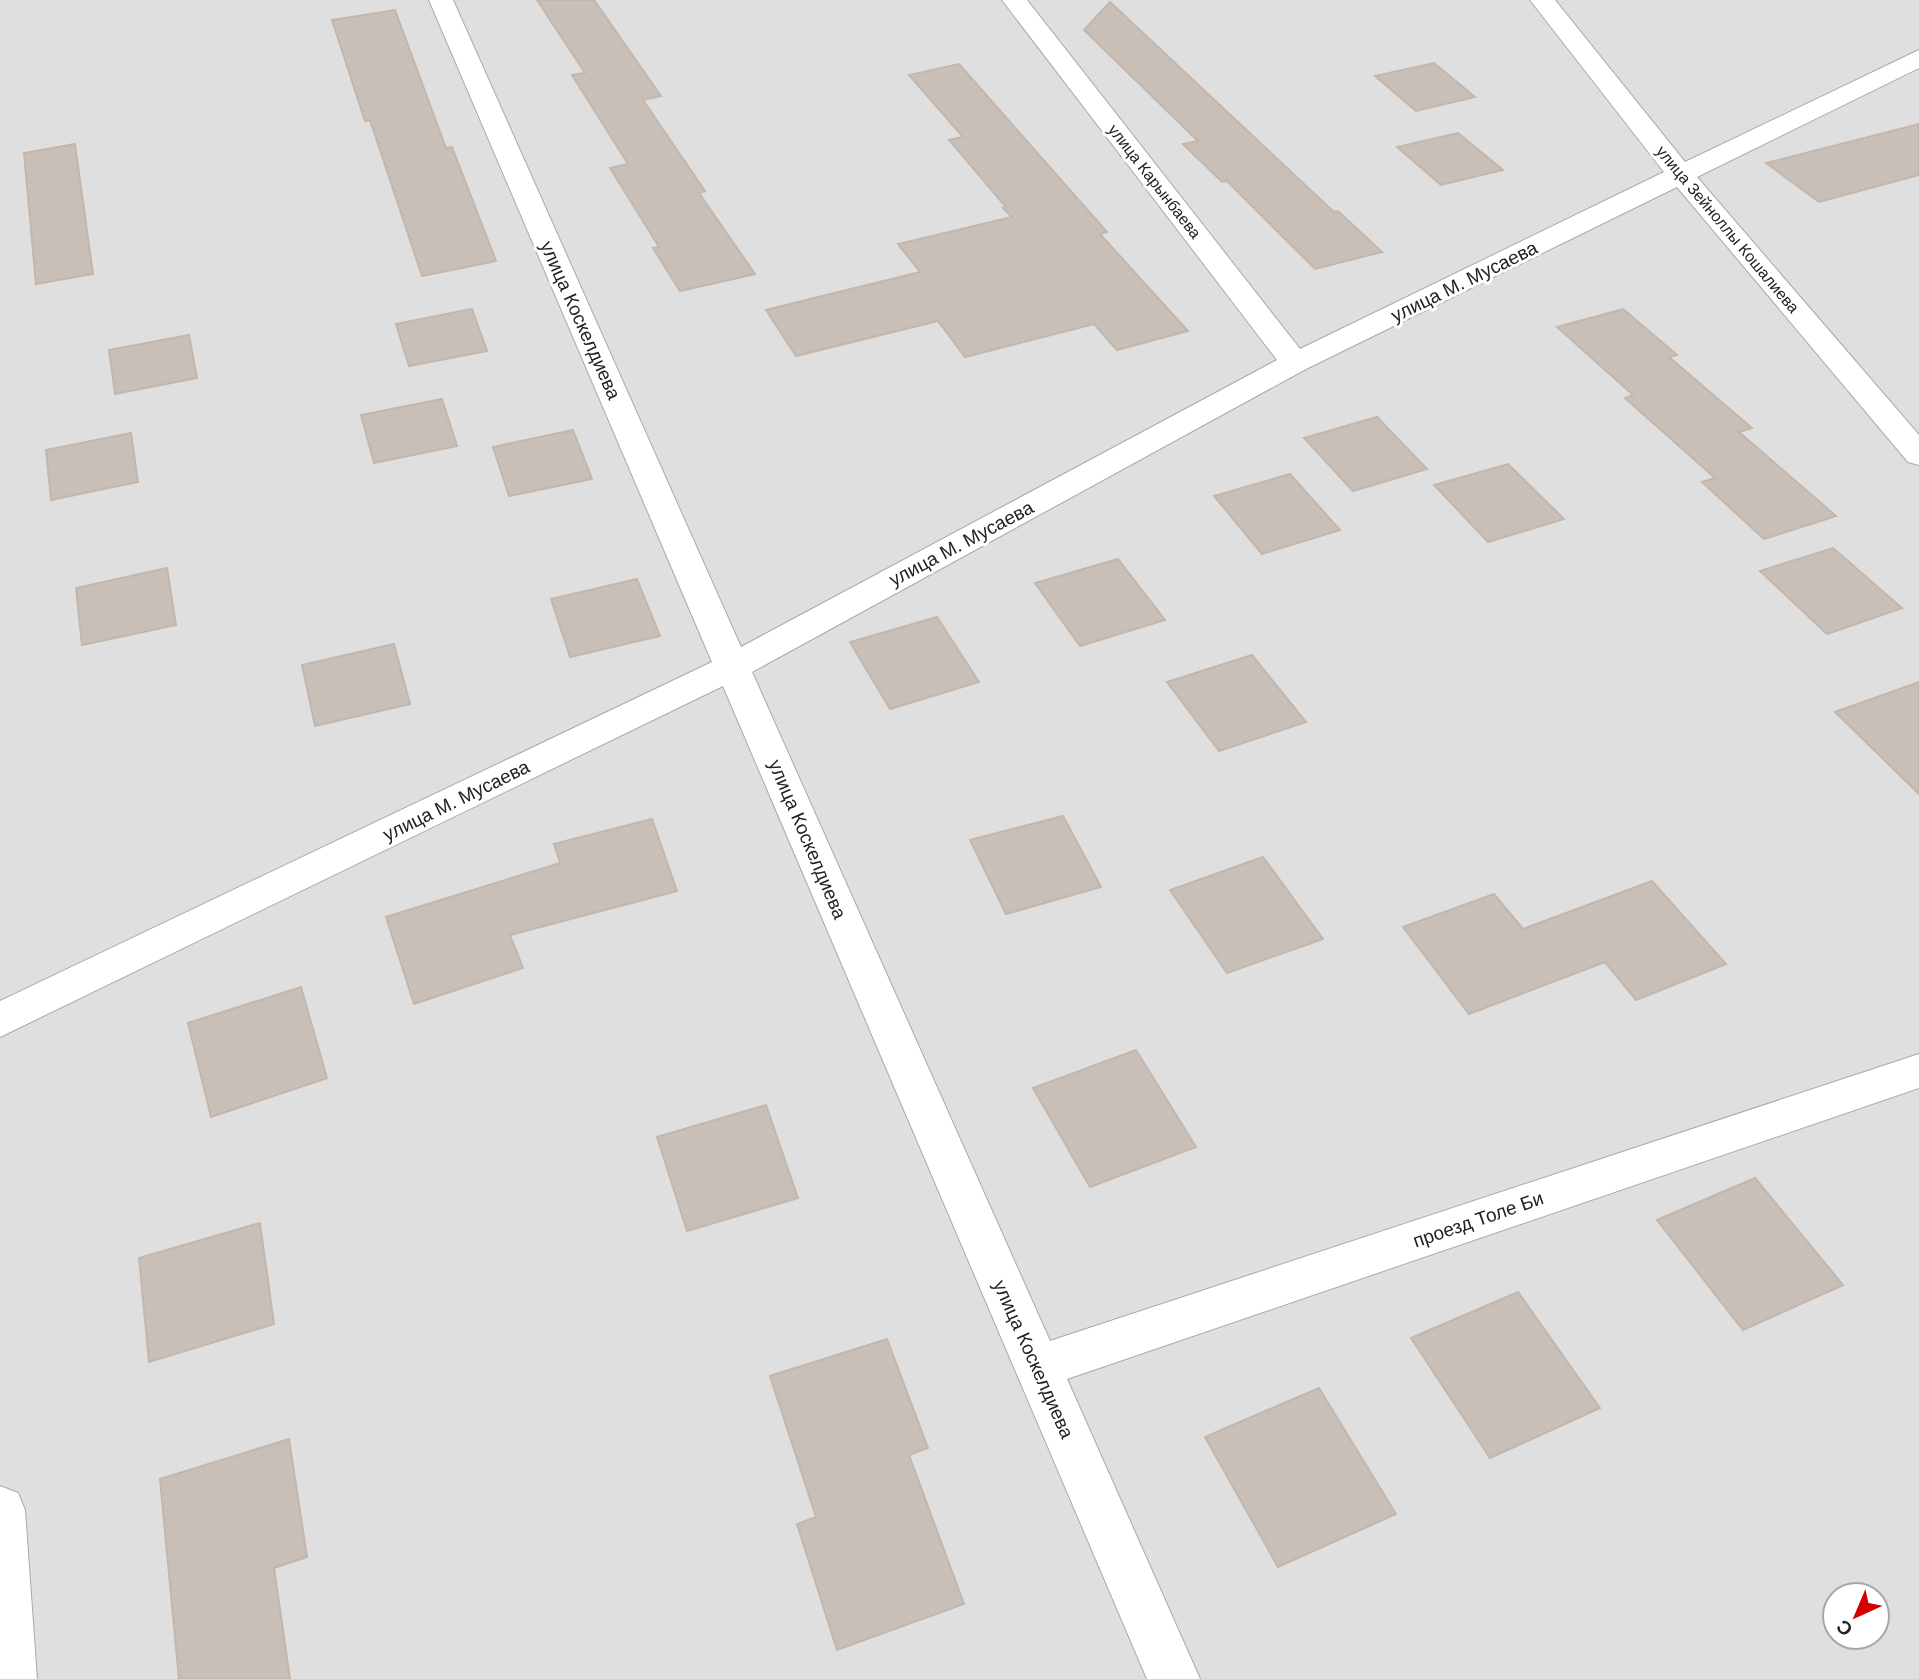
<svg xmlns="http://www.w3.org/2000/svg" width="1919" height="1679" font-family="Arial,sans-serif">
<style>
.residential{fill:#e0dfdf;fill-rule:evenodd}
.building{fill:#c7bfb8;stroke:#c4b6ab;stroke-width:2}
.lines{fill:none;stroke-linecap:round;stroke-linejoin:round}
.minor-casing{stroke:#a9a9a9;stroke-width:2}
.minor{fill:#fff;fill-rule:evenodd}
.labels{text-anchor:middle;stroke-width:6;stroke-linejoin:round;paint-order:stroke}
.far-street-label{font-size:16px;fill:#222;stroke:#fff}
.street-label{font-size:19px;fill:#222;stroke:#fff}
</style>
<rect width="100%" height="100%" fill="#f2efe9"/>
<path class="residential" d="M0 0H1919V1679H0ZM1835 1595H1877V1637H1835Z"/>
<g class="building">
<polygon points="537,0 594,0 661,96 643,100 705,191 699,193 755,274 680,291 653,248 659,247 610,168 628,164 572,75 585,73"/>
<polygon points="1110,2 1334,212 1338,211 1382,252 1315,269 1227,181 1222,182 1183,144 1198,141 1084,30"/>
<polygon points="395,10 446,148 452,147 496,261 422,276 370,120 365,121 332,20"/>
<polygon points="1434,63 1475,97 1416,111 1375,76"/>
<polygon points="959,64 1107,232 1100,234 1188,331 1117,350 1094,324 965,357 938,321 796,356 766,310 920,272 898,244 1012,217 1003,208 1006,207 949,140 963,137 909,75"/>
<polygon points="1919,124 1919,175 1819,202 1766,163"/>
<polygon points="1458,133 1503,170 1441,185 1397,147"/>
<polygon points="75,144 93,274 36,284 24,153"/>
<polygon points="472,309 487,351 409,366 396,324"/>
<polygon points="1623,309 1677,355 1669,357 1752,428 1739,432 1836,516 1764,539 1702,482 1715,478 1625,398 1633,395 1557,327"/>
<polygon points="189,335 197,378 115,394 109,350"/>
<polygon points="442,399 457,446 374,463 361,415"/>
<polygon points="1377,417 1427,469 1353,491 1304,438"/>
<polygon points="573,430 592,479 509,496 493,447"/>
<polygon points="131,433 138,482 51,500 46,450"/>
<polygon points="1508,464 1564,519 1488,542 1434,485"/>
<polygon points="1290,474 1340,530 1262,554 1214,496"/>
<polygon points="1833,548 1902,608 1827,634 1760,571"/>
<polygon points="1118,559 1165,620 1080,646 1035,583"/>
<polygon points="167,568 176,625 82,645 76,588"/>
<polygon points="637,579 660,636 570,657 551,599"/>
<polygon points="937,617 979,682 890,709 850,642"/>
<polygon points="394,644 410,704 315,726 302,665"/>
<polygon points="1252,655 1306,722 1219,751 1167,682"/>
<polygon points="1919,682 1919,794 1835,712"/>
<polygon points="1063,816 1101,887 1006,914 970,840"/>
<polygon points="652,819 677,891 510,935 523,968 414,1004 386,917 560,863 554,844"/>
<polygon points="1263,857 1323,939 1227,973 1170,890"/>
<polygon points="1652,881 1726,964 1636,1000 1605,962 1469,1014 1403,927 1494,894 1523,929"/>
<polygon points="301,987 327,1078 211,1117 188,1023"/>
<polygon points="1136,1050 1196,1147 1090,1187 1033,1088"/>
<polygon points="766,1105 798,1198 687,1231 657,1137"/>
<polygon points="1755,1178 1843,1285 1743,1330 1657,1220"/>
<polygon points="260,1223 274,1324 149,1362 139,1258"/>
<polygon points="1518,1292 1600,1408 1490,1458 1411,1338"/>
<polygon points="887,1339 928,1448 909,1455 964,1604 837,1650 797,1524 816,1517 770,1376"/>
<polygon points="1319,1388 1396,1514 1278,1567 1205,1437"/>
<polygon points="289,1439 307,1557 274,1568 290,1679 179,1679 160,1479"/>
</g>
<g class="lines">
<g class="minor-casing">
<g id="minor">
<polygon points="429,0 453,0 741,647 1277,360 1002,0 1027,0 1300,349 1664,172 1530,0 1555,0 1685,162 1919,50 1919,68 1697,177 1919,435 1919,465 1908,462 1677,187 1306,369 752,672 1050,1341 1919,1054 1919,1088 1067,1379 1200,1679 1147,1679 723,686 0,1037 0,1001 712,662"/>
<polygon points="0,1486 18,1493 25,1510 37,1679 0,1679"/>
</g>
</g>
<use href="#minor" class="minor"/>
</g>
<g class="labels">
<g class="far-street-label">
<text transform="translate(1155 181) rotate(52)" y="6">улица Карынбаева</text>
<text transform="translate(1728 229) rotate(50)" y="6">улица Зейноллы Кошалиева</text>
</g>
<g class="street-label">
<text transform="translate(1464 281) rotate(-26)" y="7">улица М. Мусаева</text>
<text transform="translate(581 320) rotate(66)" y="7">улица Коскелдиева</text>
<text transform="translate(961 543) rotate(-28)" y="7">улица М. Мусаева</text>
<text transform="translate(456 800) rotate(-26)" y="7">улица М. Мусаева</text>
<text transform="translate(808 839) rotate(67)" y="7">улица Коскелдиева</text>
<text transform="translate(1478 1219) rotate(-19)" y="7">проезд Толе Би</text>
<text transform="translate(1034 1359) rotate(66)" y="7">улица Коскелдиева</text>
</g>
</g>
<g transform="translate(1856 1616) rotate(224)"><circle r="33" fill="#ffffff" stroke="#a7a7a7" stroke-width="2"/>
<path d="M0-5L12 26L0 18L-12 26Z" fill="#d40000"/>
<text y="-10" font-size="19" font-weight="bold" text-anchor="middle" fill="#222222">С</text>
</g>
</svg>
